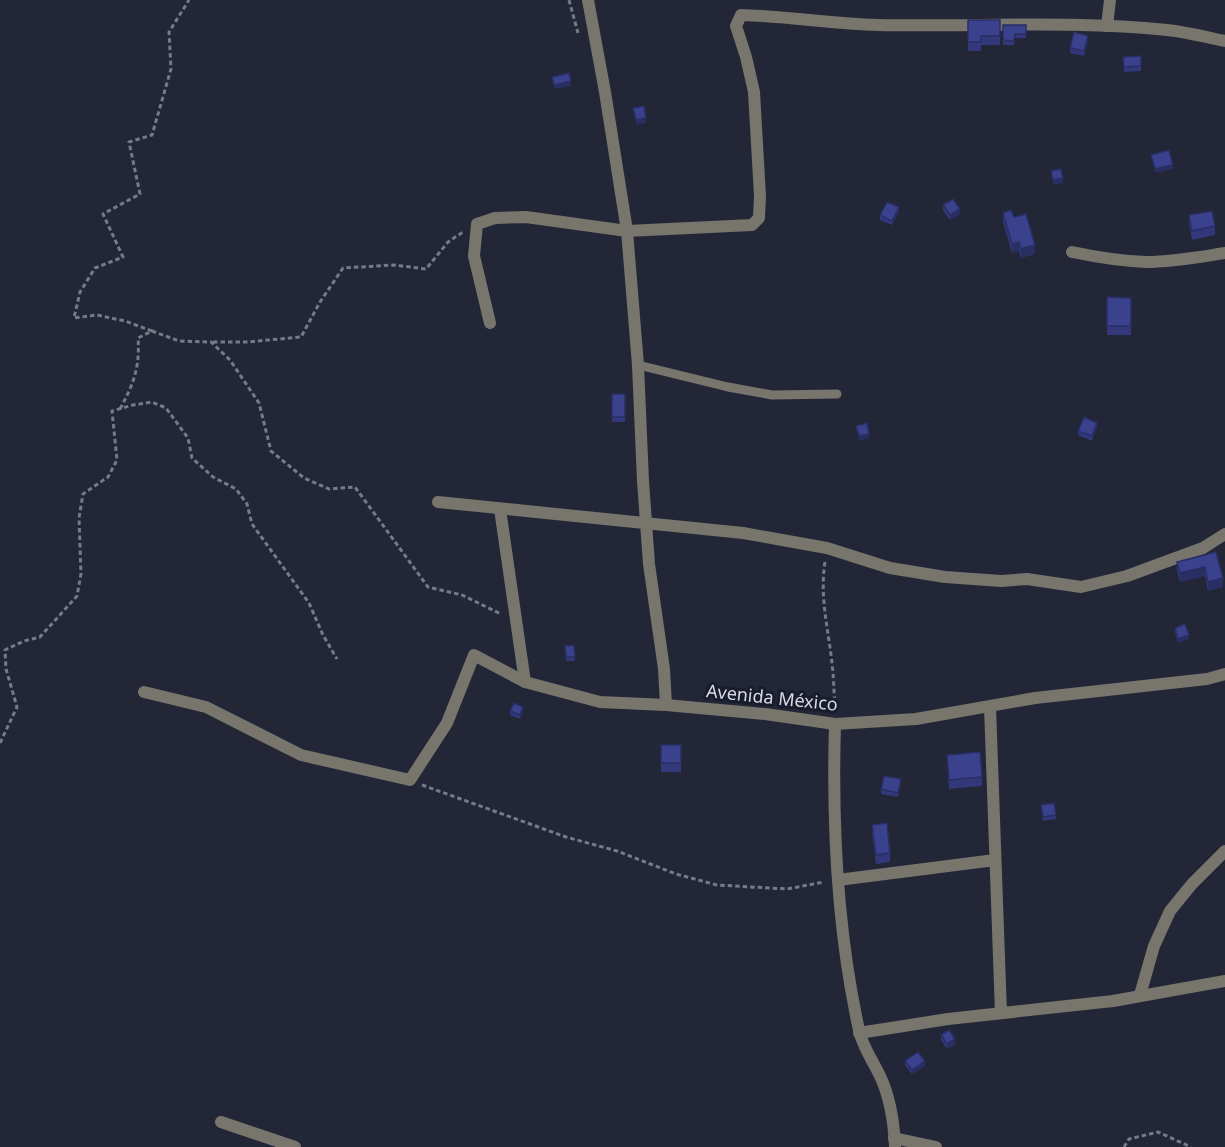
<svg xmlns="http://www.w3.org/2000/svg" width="1225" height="1147" font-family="'Noto Sans',sans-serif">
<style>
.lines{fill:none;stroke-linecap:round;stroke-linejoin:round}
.path{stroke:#777b88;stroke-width:3;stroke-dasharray:4.5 3;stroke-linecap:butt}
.service{stroke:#77756c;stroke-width:9}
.minor{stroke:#77756c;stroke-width:12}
.wall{fill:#323879}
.shaded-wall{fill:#292e63}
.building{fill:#3a418d;stroke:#292e63;stroke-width:1.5}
.labels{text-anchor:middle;stroke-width:6;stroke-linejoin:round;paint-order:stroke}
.street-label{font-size:18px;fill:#d7dae5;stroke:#191c2c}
</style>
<rect width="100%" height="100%" fill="#222636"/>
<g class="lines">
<g class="path">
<polyline points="569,0 578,33"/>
<polyline points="152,331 125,321 97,315 74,318 80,292 95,268 123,257 103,214 140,194 129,142 152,135 171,69 169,32 189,0"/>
<polyline points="213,342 247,342 301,337 320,302 343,268 394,265 426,269 448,242 463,232"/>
<path d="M120 409C134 383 140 367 138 338L152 331 179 341 211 342 230 360 259 403 271 451 304 478 329 489 355 487 428 587 462 595 501 614"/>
<path d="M825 562C819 600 830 635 833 673 834 685 834 698 835 710"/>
<polyline points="0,743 17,707 6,669 5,650 24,641 40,637 77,596 81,574 79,518 83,494 108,477 117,460 112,411 133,405 152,402 166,408 188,438 192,458 213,477 236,489 247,504 252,524 309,603 323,635 337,659"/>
<polyline points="422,785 566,837 617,851 676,874 717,885 787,889 824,882"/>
<polyline points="1124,1147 1129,1139 1158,1132 1191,1147"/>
</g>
<polyline class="service" points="638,365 728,387 772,395 837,394"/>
<g class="minor">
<polyline points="588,0 605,92 627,231 638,365 643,481 649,564 664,669 666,705"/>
<polyline points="1107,26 1110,0"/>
<path d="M1072 252C1096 257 1121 261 1146 262 1172 262 1199 257 1225 253"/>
<path d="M490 323 474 256 477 224 495 218 526 217 627 231 752 225 759 218 760 196 754 92 746 57 736 26 741 15C787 16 832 24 878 25 974 27 1071 20 1167 30 1186 32 1206 37 1225 41"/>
<polyline points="438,502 743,533 827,548 890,568 945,577 1001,581 1027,579 1081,587 1127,576 1203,548 1225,534"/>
<polyline points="500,509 525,682 600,702 666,705 765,714 835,724 916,719 1035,698 1207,679 1225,674"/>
<polyline points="144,692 206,707 301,755 410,780 447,723 474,655 525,682"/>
<polyline points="990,707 1001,1013"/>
<path d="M835 724C832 826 837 930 859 1030 862 1046 873 1061 880 1076 890 1097 894 1123 895 1147"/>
<polyline points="838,880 995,860"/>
<polyline points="1140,995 1154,946 1170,911 1192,884 1225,851"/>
<polyline points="859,1033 948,1019 1113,1001 1225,981"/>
<polyline points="221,1122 295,1147"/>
<polyline points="894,1138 936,1147"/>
</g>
</g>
<g class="wall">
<polygon points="968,20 1000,20 1000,45 981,45 981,51 968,51"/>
<polygon points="1003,25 1026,25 1026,38 1015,38 1014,45 1003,45"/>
<polygon points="1088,40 1084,56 1070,53 1070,48"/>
<polygon points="1141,56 1141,71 1124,72 1123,57"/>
<polygon points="943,205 960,214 950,220 943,210"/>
<polygon points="899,212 892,225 880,220 880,215"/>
<polygon points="1003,213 1014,217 1035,254 1021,258 1019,251 1012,253 1003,222"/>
<polygon points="1189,215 1215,226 1215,235 1192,240 1189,224"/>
<polygon points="1107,297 1131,298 1131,335 1107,335"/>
<rect x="612" y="394" width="13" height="28"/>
<polygon points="1097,427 1092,441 1078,435 1078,431"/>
<polygon points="1216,552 1223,587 1208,591 1205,576 1180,582 1177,571 1177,562"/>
<polygon points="1175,628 1189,639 1178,643 1175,633"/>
<polygon points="574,645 575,661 566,661 565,646"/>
<polygon points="510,711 523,712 520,719 510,715"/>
<rect x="661" y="745" width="20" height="27"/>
<polygon points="947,755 982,777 982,786 949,789"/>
<polygon points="901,783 898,797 881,794 881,789"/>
<polygon points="1041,805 1056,815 1056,819 1043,821"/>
<polygon points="872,825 890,853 890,862 876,864 872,834"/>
<polygon points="941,1035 955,1044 947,1049 941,1040"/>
<polygon points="905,1061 925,1066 912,1074 905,1065"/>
</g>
<g class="shaded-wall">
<polygon points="571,81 571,86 554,89 554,85"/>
<polygon points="646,118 646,123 636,125 636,120"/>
<polygon points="1173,165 1173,169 1155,173 1155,169"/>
<polygon points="1063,178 1063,183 1053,185 1053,180"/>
<polygon points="899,207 899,212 892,225 892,221"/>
<polygon points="960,209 960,214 950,220 950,215"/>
<polygon points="1019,242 1019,251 1012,253 1012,244"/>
<polygon points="1035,245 1035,254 1021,258 1021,249"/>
<polygon points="1097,423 1097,427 1092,441 1092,436"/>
<polygon points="869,434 869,438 859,441 859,436"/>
<polygon points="1205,567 1205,576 1180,582 1180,573"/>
<polygon points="1223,578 1223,587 1208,591 1208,582"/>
<polygon points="1189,635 1189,639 1178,643 1178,639"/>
<polygon points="523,707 523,712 520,719 520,715"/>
<polygon points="955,1039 955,1044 947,1049 947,1044"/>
<polygon points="925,1061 925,1066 912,1074 912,1070"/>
</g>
<g class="building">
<polygon points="968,20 1000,20 1000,36 981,36 981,42 968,42"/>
<polygon points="1003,25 1026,25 1026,34 1015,34 1014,41 1003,40"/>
<polygon points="1074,32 1088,36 1084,51 1070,48"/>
<polygon points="1141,56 1141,66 1124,67 1123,57"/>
<polygon points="569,73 571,81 554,85 552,77"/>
<polygon points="644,106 646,118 636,120 633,108"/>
<polygon points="1169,150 1173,165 1155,169 1151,155"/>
<polygon points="1061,169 1063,178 1053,180 1051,171"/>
<polygon points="953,199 960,209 950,215 943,205"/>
<polygon points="887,202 899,207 892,221 880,215"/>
<polygon points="1011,210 1014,217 1026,214 1035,245 1021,249 1019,242 1012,244 1003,213"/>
<polygon points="1212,211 1215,226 1192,231 1189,215"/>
<polygon points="1107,297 1131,298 1131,326 1107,326"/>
<rect x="612" y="394" width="13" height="23"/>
<polygon points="1084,417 1097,423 1092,436 1078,431"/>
<polygon points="867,423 869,434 859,436 856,426"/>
<polygon points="1216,552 1223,578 1208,582 1205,567 1180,573 1177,562"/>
<polygon points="1185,624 1189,635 1178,639 1175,628"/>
<polygon points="574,645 575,657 566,657 565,646"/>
<polygon points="514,703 523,707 520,715 510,711"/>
<rect x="661" y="745" width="20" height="18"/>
<polygon points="980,752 982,777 949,780 947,755"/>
<polygon points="884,776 901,779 898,793 881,789"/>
<polygon points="1054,803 1056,815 1043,817 1041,805"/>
<polygon points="887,823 890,853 876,855 872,825"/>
<polygon points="949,1030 955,1039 947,1044 941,1035"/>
<polygon points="918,1052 925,1061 912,1070 905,1061"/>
</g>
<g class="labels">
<g class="street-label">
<text transform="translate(772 698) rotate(6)" y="6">Avenida México</text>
</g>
</g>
</svg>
